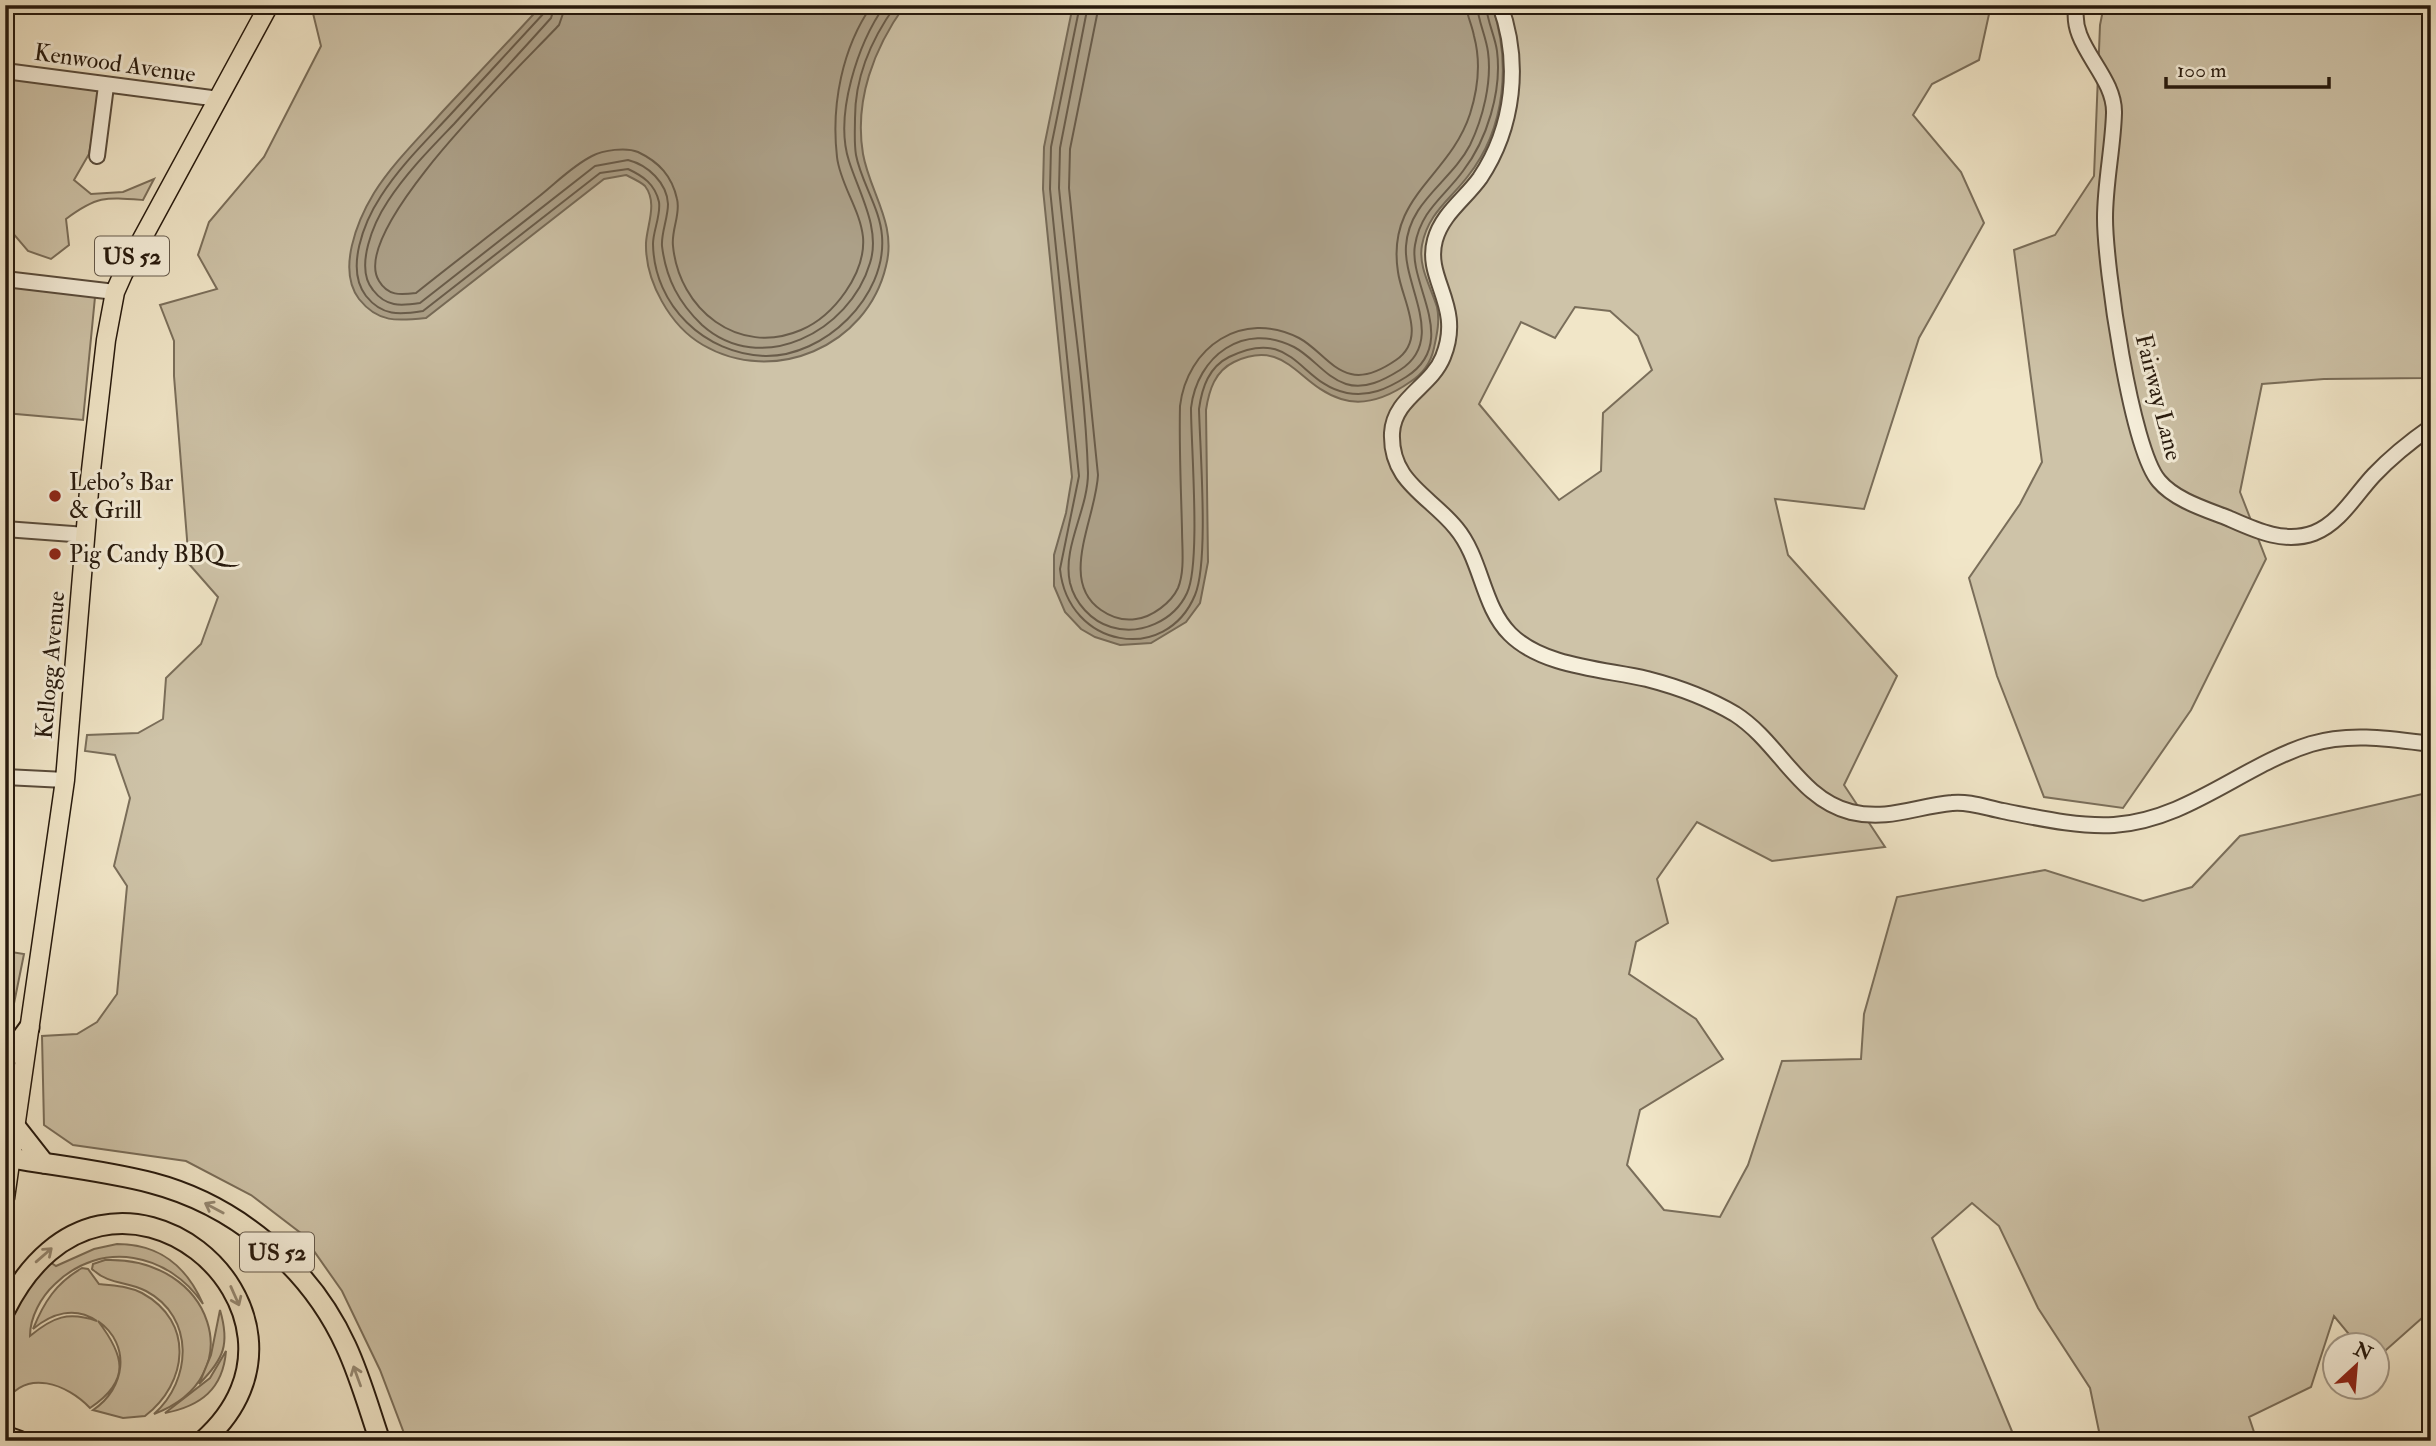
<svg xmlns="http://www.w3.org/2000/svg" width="2436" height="1446" font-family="'IM FELL Double Pica',serif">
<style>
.green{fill:#cec3a8;stroke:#7a6e5a;stroke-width:2;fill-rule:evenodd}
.water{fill:#aca088;stroke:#766a57;stroke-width:2}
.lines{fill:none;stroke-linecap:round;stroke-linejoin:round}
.shore{stroke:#695c4a;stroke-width:2}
.minor-casing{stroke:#594c3c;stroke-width:18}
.major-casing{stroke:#26190d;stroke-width:21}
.highway-casing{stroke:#26190d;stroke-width:23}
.minor{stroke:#f6efdb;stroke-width:14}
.major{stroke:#f1e6c8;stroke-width:18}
.highway{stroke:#f1e6c8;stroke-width:19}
.oneway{stroke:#968a74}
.poi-dot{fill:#8f2418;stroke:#f6efdb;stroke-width:2.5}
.labels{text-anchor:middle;stroke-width:6;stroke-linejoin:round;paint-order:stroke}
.shield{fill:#f6efdb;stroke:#64594b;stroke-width:2}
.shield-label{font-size:23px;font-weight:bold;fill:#26190d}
.street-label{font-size:24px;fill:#26190d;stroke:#f6efdb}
.poi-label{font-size:24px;fill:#26190d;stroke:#f6efdb;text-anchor:start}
</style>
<rect width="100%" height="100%" fill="#f1e6c8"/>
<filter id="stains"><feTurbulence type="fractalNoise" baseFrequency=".00286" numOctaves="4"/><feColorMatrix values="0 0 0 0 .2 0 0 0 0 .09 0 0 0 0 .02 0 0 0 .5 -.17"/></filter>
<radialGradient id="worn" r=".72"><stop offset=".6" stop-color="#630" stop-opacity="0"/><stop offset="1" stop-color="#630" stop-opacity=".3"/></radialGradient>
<g class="green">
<path d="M311 5H1991L1979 60 1932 84 1913 115 1961 172 1984 223 1919 338 1864 509 1775 499 1788 555 1897 676 1844 785 1885 847 1772 861 1697 822 1657 879 1668 923 1636 942 1629 974 1696 1019 1723 1059 1640 1110 1627 1165 1664 1210 1720 1217 1748 1165 1782 1061 1861 1059 1864 1014 1897 897 2045 870 2143 901 2192 887 2240 836 2431 792V1310L2377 1358 2376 1344H2357L2334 1316 2311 1387 2249 1417 2257 1441H2101L2090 1388 2038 1308 1999 1226 1972 1203 1932 1238 2016 1441H407L380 1370 342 1291 302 1234 251 1195 186 1161 73 1145 44 1125 42 1036 77 1034 97 1022 117 994 127 886 114 866 130 798 115 755 85 751 87 735 138 733 163 719 166 678 201 644 218 597 189 564 174 376V341L160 305 217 289 198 255 209 222 264 157 321 46ZM1575 307 1610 311 1638 336 1652 370 1603 413 1601 471 1559 500 1479 404 1521 322 1555 338Z"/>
<polygon points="2104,5 2431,5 2431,295 2426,295 2425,378 2324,379 2262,384 2240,492 2266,559 2191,710 2123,808 2044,797 1997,676 1969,578 2020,504 2042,462 2014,250 2055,235 2094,176 2100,25"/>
<path d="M5 77 101 91 89 154 74 180 91 194 123 192 154 179 143 200C105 197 97 196 66 219L69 245 51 259 28 251 5 224Z"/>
<polygon points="5,284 95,297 83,420 5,413"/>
<polygon points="5,951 24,954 5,1048"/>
<path d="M117 1244C159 1244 186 1265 203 1304 169 1253 101 1239 55 1284 41 1297 30 1317 30 1336 53 1317 68 1311 97 1321 75 1306 52 1313 33 1329 44 1302 56 1283 82 1268L88 1269 99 1284C114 1286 129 1286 142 1293 195 1322 188 1383 145 1416L123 1418 93 1410C125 1389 132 1345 98 1321 124 1355 132 1380 90 1408 67 1384 26 1368 5 1403L6 1328 18 1298 50 1262 56 1266 94 1249Z"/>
<path d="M105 1260C213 1256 253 1377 154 1414 192 1380 195 1317 146 1291 126 1281 109 1285 92 1269L93 1264Z"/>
<path d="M220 1310C230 1344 224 1359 199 1384L211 1355Z"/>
<path d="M226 1351C223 1389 201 1406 165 1413L210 1378Z"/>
</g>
<g class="water">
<path d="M542 5H905C874 48 854 100 863 154 870 193 897 224 886 266 867 347 773 386 703 345 670 326 645 281 646 243 647 225 658 203 645 186 641 182 632 178 626 175L604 179 426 318C397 321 378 323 359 299 337 270 357 221 374 193 393 163 419 138 443 111 476 76 509 41 542 5Z"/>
<path d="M1073 5H1492C1511 62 1506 128 1468 176 1450 200 1428 213 1422 245 1418 267 1431 287 1437 307 1440 321 1437 334 1434 348 1431 362 1423 374 1410 382 1390 396 1366 407 1341 399 1298 386 1287 337 1234 362 1215 371 1209 390 1206 410L1208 562 1200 603 1186 622 1151 643 1120 645 1095 637 1081 629 1065 612 1054 586V555L1066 513 1072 477 1043 189 1044 147Z"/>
</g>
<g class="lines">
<g class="shore">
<path d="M547 5 544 13C513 47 481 81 450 115 426 141 400 166 381 196 364 222 345 269 366 296 382 316 399 315 423 311L600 173 628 169C643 176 655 184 659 202 661 215 653 231 653 244 654 306 705 354 765 356 824 357 887 297 882 236 880 208 861 182 856 155 854 143 855 130 855 118 855 76 872 38 896 5"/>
<path d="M555 5 551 18C519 54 486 89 454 124 431 148 407 172 388 201 374 222 354 267 373 290 386 307 400 306 420 303L595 166 628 160C648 165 667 183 668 204 668 218 661 233 662 246 666 279 679 303 702 325 761 378 850 331 870 263 881 229 859 193 849 161 834 115 858 43 885 5"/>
<path d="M566 5 559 25C524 63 347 230 379 281 388 296 400 295 416 293 456 261 497 230 537 198 555 184 572 166 592 156 603 150 626 147 638 152 659 162 672 176 677 199 681 214 671 230 673 246 679 309 738 357 801 330 834 316 866 273 863 237 860 209 840 184 837 157 831 105 842 48 872 5"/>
<path d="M1080 5 1051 147 1050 189 1079 476 1060 569C1068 648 1166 665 1195 595 1209 562 1200 450 1199 409 1202 387 1209 367 1229 357 1294 325 1299 384 1347 393 1369 397 1387 389 1406 377 1461 342 1408 285 1415 245 1421 210 1444 197 1463 171 1487 140 1502 91 1497 51 1495 36 1487 21 1486 5"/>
<path d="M1088 5 1060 148 1059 188C1068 283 1085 379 1088 473 1088 510 1062 547 1070 583 1075 603 1091 621 1111 627 1140 636 1174 621 1187 593 1201 564 1191 446 1191 408 1197 356 1244 321 1294 347 1313 357 1325 377 1346 384 1365 390 1384 380 1400 370 1447 340 1403 286 1406 246 1409 201 1451 182 1470 145 1483 118 1492 82 1488 52 1486 36 1478 21 1477 5"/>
<path d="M1099 5 1070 149 1069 188 1098 475C1096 518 1058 581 1101 610 1111 617 1124 621 1136 619 1152 617 1171 603 1178 588 1185 571 1182 548 1182 529 1181 489 1179 447 1180 406 1187 347 1242 309 1299 338 1318 348 1330 369 1351 374 1367 378 1383 369 1396 360 1428 338 1402 301 1398 272 1386 196 1449 178 1470 114 1478 89 1481 62 1474 36 1472 25 1467 16 1466 5"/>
</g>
<g class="minor-casing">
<g id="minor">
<path d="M1500 5C1521 62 1514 127 1480 178 1465 199 1442 214 1435 240 1424 280 1464 305 1443 357 1431 387 1394 398 1392 433 1390 482 1429 495 1456 528 1482 559 1482 606 1510 634 1543 667 1604 669 1647 679 1678 687 1708 698 1735 714 1779 742 1799 799 1851 812 1888 821 1917 806 1952 803 1969 801 1987 808 2003 811 2039 818 2077 827 2114 825 2188 820 2243 765 2311 744 2350 732 2392 739 2431 744"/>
<path d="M2077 5C2067 44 2115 74 2114 113 2113 148 2105 183 2105 218 2105 266 2131 449 2159 481 2175 500 2205 509 2228 518 2255 530 2284 544 2314 533 2340 523 2356 494 2374 475 2391 457 2411 441 2431 427"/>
<polyline points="5,71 219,99"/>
<polyline points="97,156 106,86"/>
<polyline points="5,279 115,292"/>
<polyline points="5,529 86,535"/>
<polyline points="5,777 65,780"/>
</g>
</g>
<g class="major-casing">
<polyline id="major" points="5,1198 65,780 90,479 106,340 115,292 123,274 269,5"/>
</g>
<g class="highway-casing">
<g id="highway">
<polyline points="5,1061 29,1028"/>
<polyline points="15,1126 44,1163"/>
<path d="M11 1158C58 1166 106 1171 152 1183 236 1205 310 1267 346 1346 360 1376 369 1409 380 1441"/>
<path d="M5 1310C108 1105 349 1312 203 1441"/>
<polyline points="5,1436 19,1441"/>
</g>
</g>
<use href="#minor" class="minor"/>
<use href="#major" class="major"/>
<use href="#highway" class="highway"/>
</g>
<defs><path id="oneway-shaft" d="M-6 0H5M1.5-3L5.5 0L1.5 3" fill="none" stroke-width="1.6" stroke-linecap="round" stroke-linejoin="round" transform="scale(1.75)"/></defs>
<g class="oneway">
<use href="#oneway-shaft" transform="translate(214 1208) rotate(-152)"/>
<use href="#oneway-shaft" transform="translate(44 1255) rotate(-41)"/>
<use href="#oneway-shaft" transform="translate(235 1296) rotate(66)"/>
<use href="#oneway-shaft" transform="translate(357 1376) rotate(-110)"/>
</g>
<g class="poi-dot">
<circle cx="55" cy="496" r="7"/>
<circle cx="55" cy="554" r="7"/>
</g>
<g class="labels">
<g class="shield">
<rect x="95" y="236.5" width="74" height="39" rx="5"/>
<rect x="240" y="1232.5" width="74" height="39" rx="5"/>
</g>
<g class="shield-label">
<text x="132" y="264">US 52</text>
<text x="277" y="1260">US 52</text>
</g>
<g class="street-label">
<text transform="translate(115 63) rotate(8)" y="8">Kenwood Avenue</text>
<text transform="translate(2159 397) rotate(76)" y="8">Fairway Lane</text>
<text transform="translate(50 665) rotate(-85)" y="8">Kellogg Avenue</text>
</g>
<g class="poi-label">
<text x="69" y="490">Lebo's Bar<tspan x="69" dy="28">&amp; Grill</tspan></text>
<text x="69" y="562">Pig Candy BBQ</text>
</g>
</g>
<rect width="2436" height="1446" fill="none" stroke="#f1e6c8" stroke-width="28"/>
<rect x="7" y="7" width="2422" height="1432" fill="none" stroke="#26190d" stroke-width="3.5"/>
<rect x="14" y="14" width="2408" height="1418" fill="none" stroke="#26190d" stroke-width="2"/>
<g transform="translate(2356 1366) rotate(26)"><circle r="33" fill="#f6efdb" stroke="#a39989" stroke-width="2"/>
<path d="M0-5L12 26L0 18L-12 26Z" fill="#8f2418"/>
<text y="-10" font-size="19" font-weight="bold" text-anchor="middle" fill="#26190d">N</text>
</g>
<path d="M2166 77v10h163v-10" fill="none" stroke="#26190d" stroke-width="3.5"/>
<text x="2177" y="77" font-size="21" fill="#26190d" stroke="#f6efdb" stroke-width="5" paint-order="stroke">100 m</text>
<rect width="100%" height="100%" filter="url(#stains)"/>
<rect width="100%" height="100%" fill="url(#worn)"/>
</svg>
